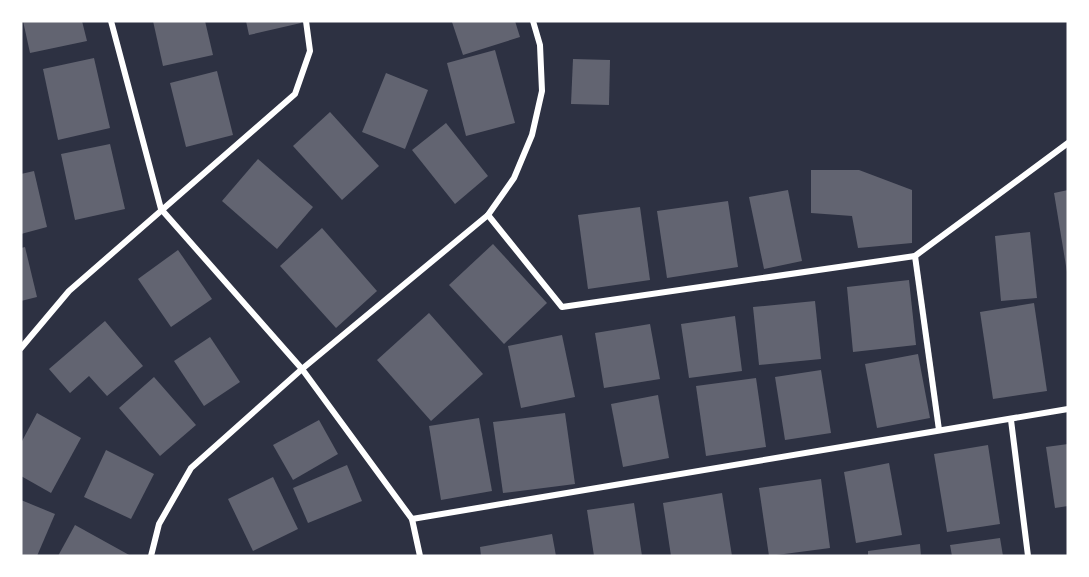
<svg xmlns="http://www.w3.org/2000/svg" width="1089" height="577" font-family="Lato,sans-serif">
<style>
.building{fill:#626471}
.lines{fill:none;stroke-linecap:round;stroke-linejoin:round}
.minor{stroke:#fff;stroke-width:6}
</style>
<rect width="100%" height="100%" fill="#2d3142"/>
<g class="building">
<polygon points="23,21 82,21 87,41 30,53"/>
<polygon points="153,21 205,21 213,55 163,66"/>
<polygon points="246,21 300,21 301,23 249,35"/>
<polygon points="457,21 515,21 520,37 463,55 452,22"/>
<polygon points="495,50 515,123 466,136 447,63"/>
<polygon points="94,58 110,128 58,140 43,69"/>
<polygon points="573,59 610,60 609,105 571,104"/>
<polygon points="217,71 233,135 186,147 170,83"/>
<polygon points="386,73 428,90 405,149 362,132"/>
<polygon points="330,112 379,166 342,200 293,146"/>
<polygon points="446,123 488,176 455,204 412,150"/>
<polygon points="110,144 125,209 75,220 61,154"/>
<polygon points="258,159 313,207 277,249 222,201"/>
<polygon points="811,170 859,170 912,190 912,243 858,248 852,216 811,213"/>
<polygon points="34,171 47,227 21,234 21,174"/>
<polygon points="788,190 802,261 764,269 749,197"/>
<polygon points="1068,190 1068,272 1067,272 1054,193"/>
<polygon points="728,201 738,267 667,278 657,211"/>
<polygon points="640,207 650,280 588,289 578,215"/>
<polygon points="322,228 377,291 336,328 280,266"/>
<polygon points="1030,232 1037,298 1001,301 995,236"/>
<polygon points="493,244 547,303 504,344 449,285"/>
<polygon points="25,247 37,297 21,301 21,248"/>
<polygon points="178,250 212,299 171,327 138,279"/>
<polygon points="909,280 916,345 853,352 847,287"/>
<polygon points="815,301 821,359 759,365 753,307"/>
<polygon points="1034,303 1047,391 993,399 980,312"/>
<polygon points="429,313 483,374 431,421 377,360"/>
<polygon points="735,316 742,371 689,378 681,324"/>
<polygon points="105,321 143,366 107,396 89,376 70,393 49,369"/>
<polygon points="650,324 660,379 604,388 595,333"/>
<polygon points="562,335 575,397 521,408 508,346"/>
<polygon points="210,337 240,382 204,406 174,361"/>
<polygon points="918,354 930,418 877,428 865,364"/>
<polygon points="821,370 831,433 785,440 775,377"/>
<polygon points="154,377 196,425 160,456 119,408"/>
<polygon points="756,378 766,447 706,456 696,386"/>
<polygon points="658,395 669,458 623,467 611,404"/>
<polygon points="37,413 81,438 51,493 21,476 21,443"/>
<polygon points="565,413 575,484 503,493 493,422"/>
<polygon points="479,418 492,491 441,500 429,426"/>
<polygon points="319,420 338,454 293,480 273,445"/>
<polygon points="1068,444 1068,506 1055,508 1046,447"/>
<polygon points="988,445 1000,524 947,532 934,454"/>
<polygon points="106,450 154,474 131,519 84,497"/>
<polygon points="889,463 902,535 856,543 844,472"/>
<polygon points="347,465 362,501 308,523 293,488"/>
<polygon points="273,477 298,529 253,551 228,499"/>
<polygon points="821,479 830,548 769,556 759,488"/>
<polygon points="722,493 732,556 671,556 663,503"/>
<polygon points="21,500 55,514 37,556 21,556"/>
<polygon points="634,503 642,556 594,556 587,510"/>
<polygon points="75,525 131,556 58,556"/>
<polygon points="552,534 556,556 481,556 480,547"/>
<polygon points="1000,538 1003,556 952,556 950,545"/>
<polygon points="920,544 921,556 868,556 868,551"/>
</g>
<g class="lines">
<g class="minor">
<polyline points="111,21 161,209 302,369 412,519 420,556"/>
<polyline points="488,215 562,307 915,256 1068,143"/>
<polyline points="915,256 939,430"/>
<polyline points="21,348 69,291 295,94 310,51 306,21"/>
<polyline points="1011,420 1028,556"/>
<polyline points="412,519 1068,409"/>
<polyline points="151,556 159,524 191,468 302,369 488,215 514,178 532,135 542,91 540,45 533,21"/>
</g>
</g>
<rect width="1089" height="577" fill="none" stroke="#ffffff" stroke-width="45"/>
</svg>
